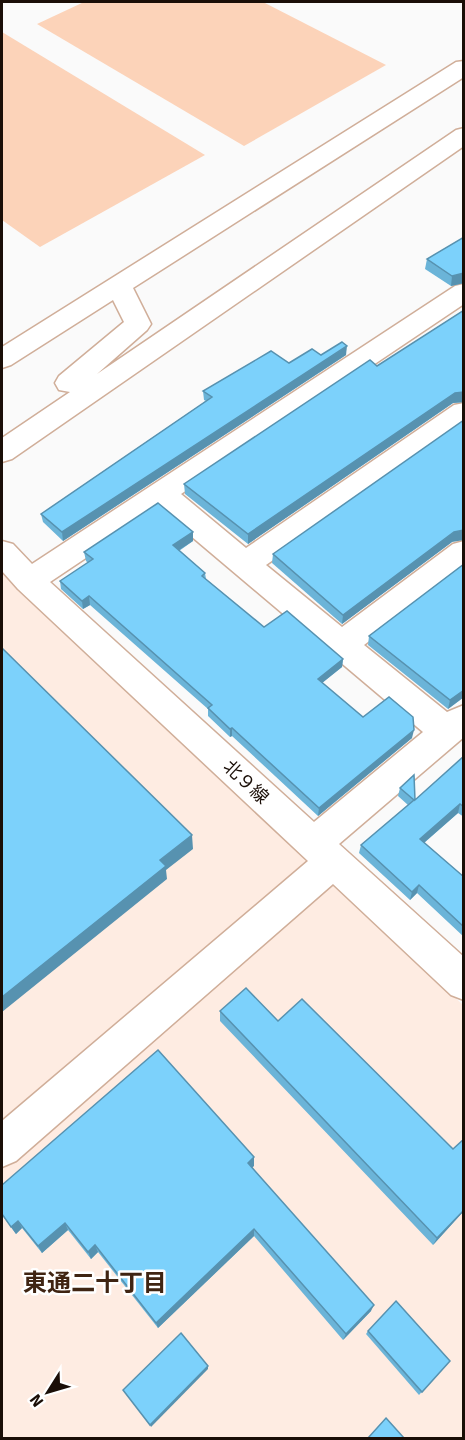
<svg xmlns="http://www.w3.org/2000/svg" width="465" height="1440" font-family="Signika,'Noto Sans JP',sans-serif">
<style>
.built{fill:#feece2}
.green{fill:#fcd3b9}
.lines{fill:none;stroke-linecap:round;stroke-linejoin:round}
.minor-casing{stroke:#d0ae99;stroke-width:3}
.minor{fill:#fff;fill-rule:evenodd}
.wall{fill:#6bb4d8}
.shaded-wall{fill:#5792b0}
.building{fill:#7cd1fb;stroke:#5792b0;stroke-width:1.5}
.labels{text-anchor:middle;stroke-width:5;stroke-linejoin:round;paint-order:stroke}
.street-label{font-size:18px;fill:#1a0e07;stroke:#fff}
.near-neighbourhood-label{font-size:24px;font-weight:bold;fill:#3f2412;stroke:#fff}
</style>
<rect width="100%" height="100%" fill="#fafafa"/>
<polygon class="built" points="2,566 463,1005 463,1438 2,1438"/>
<g class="green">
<polygon points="84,2 263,2 386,65 244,146 37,24"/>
<polygon points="2,32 205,155 40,247 2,220"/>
</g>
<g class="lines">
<g class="minor-casing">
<g id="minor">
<polygon points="464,61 464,77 133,288 151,324 147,330 97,374 456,130 464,128 464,146 12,459 2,462 2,438 70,392 59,390 55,383 59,376 124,322 113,300 11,365 2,368 2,347 456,62"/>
<path d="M464 284V304L181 494 246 548 454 405 464 403V426L266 565 342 627 453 544 464 541V569L364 645 447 712 464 705V737L339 844 464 957V1000L451 995 333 884 16 1161 2 1167V1121L308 861 18 589 2 571V541L13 544 32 564 455 286ZM159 509 423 732 314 822 50 582Z"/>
</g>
</g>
<use href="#minor" class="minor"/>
</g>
<g class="wall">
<polygon points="464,237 464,283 451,286 425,269 427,259"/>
<polygon points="464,310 464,402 453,403 248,544 185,494 184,484 377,366"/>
<polygon points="321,355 346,355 63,541 43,522 41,514 206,401 204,400 203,391 289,363"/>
<polygon points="193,532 193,541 179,551 205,573 206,579 264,627 343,659 342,667 322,683 363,717 412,738 318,816 232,736 230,737 208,716 208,709 90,605 83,609 61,589 60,581 88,563 86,561 84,552"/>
<polygon points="452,542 342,624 272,563 273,554"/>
<polygon points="464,564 464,697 448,709 368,645 369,636"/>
<polygon points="464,756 464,817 458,813 424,843 464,877 464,937 417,893 410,900 359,853 361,845 408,805 398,796 400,788 415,800"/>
<polygon points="220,1011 278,1021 453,1149 464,1139 464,1215 462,1213 433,1245 220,1021"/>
<polygon points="254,1166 252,1167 371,1311 343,1340 254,1236 158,1328 98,1252 91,1259 68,1230 42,1253 22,1228 16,1234 2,1215 2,1185"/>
<polygon points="368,1331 450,1361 419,1395 366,1334"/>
</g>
<g class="shaded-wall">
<polygon points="464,273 464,283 451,286 452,276"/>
<polygon points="347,346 346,355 63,541 62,532"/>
<polygon points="464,392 464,402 453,403 248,544 248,534 455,393"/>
<polygon points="464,530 464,540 452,542 342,624 343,615 454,532"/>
<polygon points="193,532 193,541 173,554 173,545"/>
<polygon points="89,596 90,605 83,609 82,601"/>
<polygon points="343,659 342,667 317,687 318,679"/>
<polygon points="464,690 464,697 448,709 450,700"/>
<polygon points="232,728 232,736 230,737 230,729"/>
<polygon points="414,730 412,738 318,816 319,808"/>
<polygon points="460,804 458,813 418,848 420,839"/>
<polygon points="192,835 193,849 166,870 167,879 2,1012 2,997 160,860"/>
<polygon points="419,885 417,893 410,900 412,892"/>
<polygon points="254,1157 254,1166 248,1171 248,1163"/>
<polygon points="464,1210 462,1213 433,1245 437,1238"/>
<polygon points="18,1221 22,1228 16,1234 11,1227"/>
<polygon points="65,1223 68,1230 42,1253 38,1246"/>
<polygon points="254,1229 254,1236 158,1328 156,1323"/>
<polygon points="95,1245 98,1252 91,1259 88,1252"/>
<polygon points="374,1305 371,1311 343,1340 346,1334"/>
<polygon points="208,1366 208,1369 151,1427 150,1425"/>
</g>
<g class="building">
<polygon points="464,237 464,273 452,276 427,259"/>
<polygon points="464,310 464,392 455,393 248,534 184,484 370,360 377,366"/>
<polygon points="342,342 347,346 62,532 41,514 212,397 203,391 271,351 289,363 312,349 321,355"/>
<polygon points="464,420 464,530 454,532 343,615 273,554"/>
<polygon points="158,503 193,532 173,545 205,573 202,576 264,627 287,611 343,659 318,679 363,717 389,697 413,717 414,730 319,808 232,728 230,729 208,708 212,705 89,596 82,601 60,581 93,559 84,552"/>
<polygon points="464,564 464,690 450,700 369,636"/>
<polygon points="2,648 192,835 160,860 166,866 2,997"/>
<polygon points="464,756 464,807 460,804 420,839 464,877 464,927 419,885 412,892 361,845 414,800 400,788 414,775 415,800"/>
<polygon points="246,988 278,1021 302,999 453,1149 464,1139 464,1210 437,1238 220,1011"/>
<polygon points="158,1050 254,1157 248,1163 374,1305 346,1334 254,1229 156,1323 95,1245 88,1252 65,1223 38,1246 18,1221 11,1227 2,1214 2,1185"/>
<polygon points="396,1301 450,1361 422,1392 368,1331"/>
<polygon points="181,1333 208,1366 150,1425 123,1390"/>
<polygon points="386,1418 404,1438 368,1438"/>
</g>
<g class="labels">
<g class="street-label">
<text transform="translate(246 782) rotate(43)" y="6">北９線</text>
</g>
<g class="near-neighbourhood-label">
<text x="95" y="1291">東通二十丁目</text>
</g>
</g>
<rect width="465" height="1440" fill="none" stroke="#1a0e07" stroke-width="6"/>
<g transform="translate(48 1392) rotate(233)" stroke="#ffffff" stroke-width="4.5" paint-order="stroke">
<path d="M0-4.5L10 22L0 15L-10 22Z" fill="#1a0e07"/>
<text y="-9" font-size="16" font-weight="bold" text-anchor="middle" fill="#1a0e07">N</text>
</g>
</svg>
